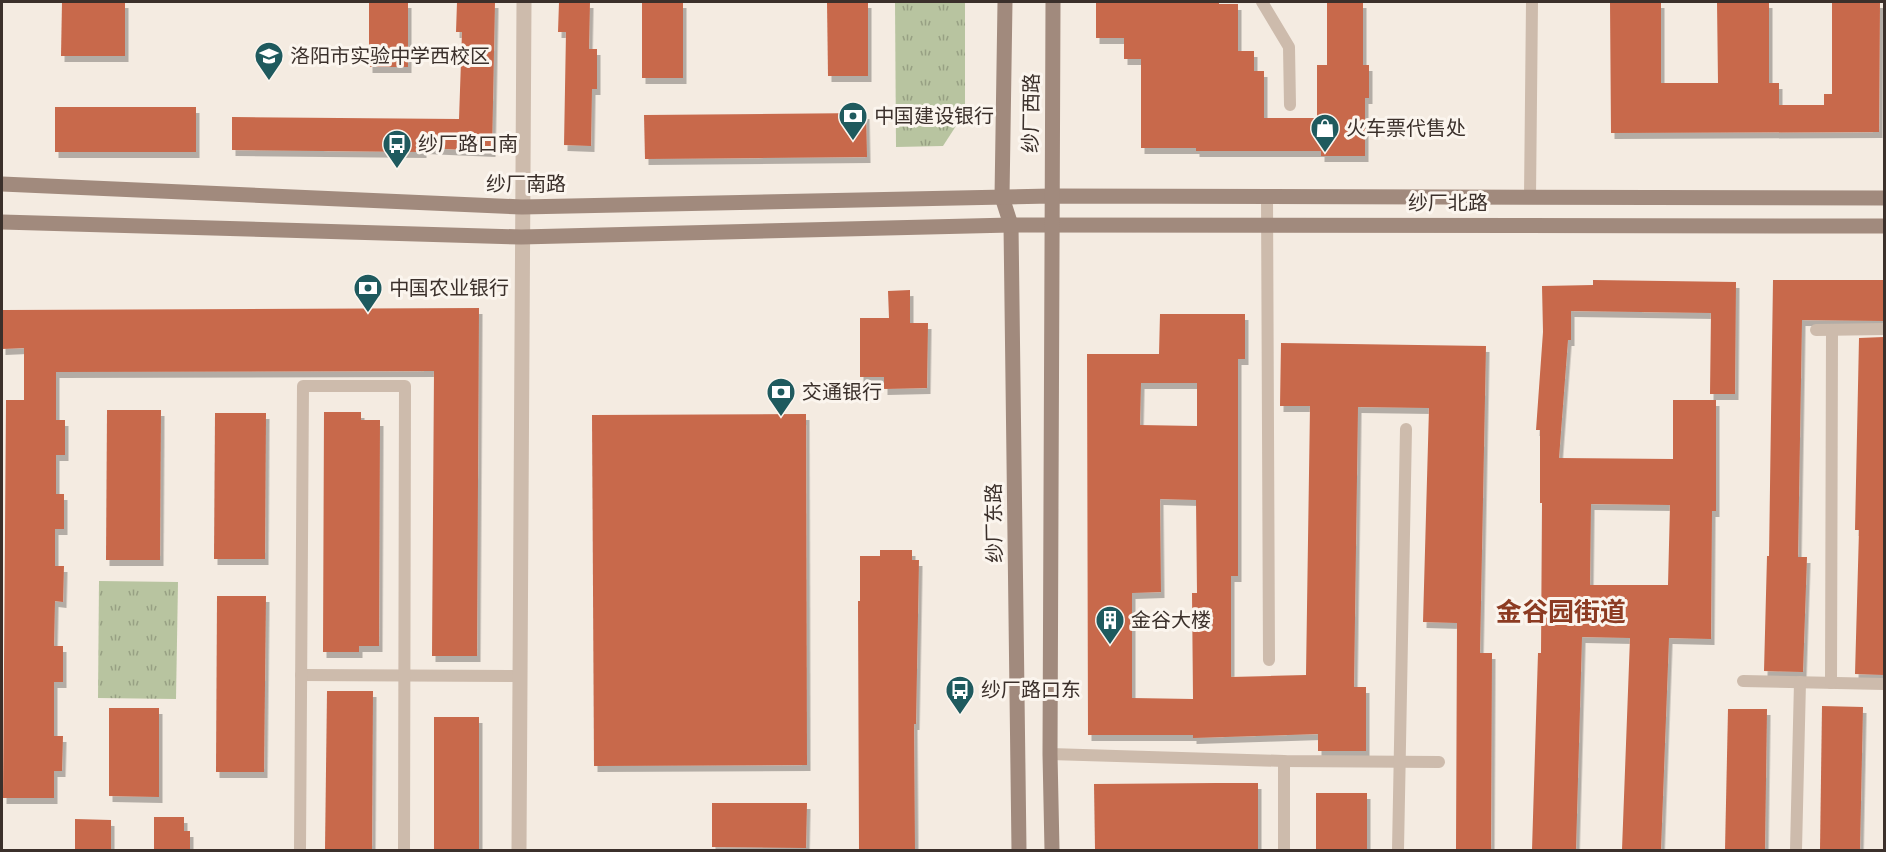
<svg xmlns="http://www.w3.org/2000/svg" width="1886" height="852" font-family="'IBM Plex Sans','Noto Sans SC',sans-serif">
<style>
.grass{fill:url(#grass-tufts)}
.building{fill:#c8694b;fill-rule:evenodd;filter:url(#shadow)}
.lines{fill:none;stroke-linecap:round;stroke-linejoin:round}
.service{stroke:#cdbbac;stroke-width:12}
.minor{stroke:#cdbbac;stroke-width:15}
.secondary{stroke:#a18a7d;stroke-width:15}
.labels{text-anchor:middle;stroke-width:6;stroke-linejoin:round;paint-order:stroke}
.poi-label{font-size:20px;fill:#3b302b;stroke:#fbf5ee;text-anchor:start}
.street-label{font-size:20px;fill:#3b302b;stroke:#fbf5ee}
.district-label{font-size:26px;font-weight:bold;fill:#8c3b22;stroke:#fbf5ee}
</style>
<defs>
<pattern id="grass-tufts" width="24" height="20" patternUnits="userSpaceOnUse" patternTransform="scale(1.5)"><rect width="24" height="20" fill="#b8c4a0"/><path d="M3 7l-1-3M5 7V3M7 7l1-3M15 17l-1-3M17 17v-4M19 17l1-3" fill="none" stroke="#97a083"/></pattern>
<filter id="shadow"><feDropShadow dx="3.5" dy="6" stdDeviation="0" flood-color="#0004"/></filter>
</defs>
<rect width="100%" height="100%" fill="#f4ebe1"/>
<g class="grass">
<polygon points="895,2 965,2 965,112 943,146 896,147"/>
<polygon points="99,581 178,582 176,699 98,698"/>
</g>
<g class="building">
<polygon points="62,2 125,2 125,56 61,56"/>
<rect x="369" y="2" width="39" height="65"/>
<polygon points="457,2 495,2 492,151 423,148 423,152 232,150 232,117 459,119 462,32 456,32"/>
<polygon points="559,2 590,2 589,49 597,49 597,89 592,89 591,146 564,145 566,32 558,32"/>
<rect x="642" y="2" width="41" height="76"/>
<polygon points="827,2 868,2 868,76 828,76"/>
<polygon points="1096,2 1219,2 1219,4 1238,4 1238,51 1254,51 1254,71 1264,71 1264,118 1317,118 1317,65 1327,65 1327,2 1363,2 1363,65 1369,65 1369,98 1365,98 1365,156 1321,156 1321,151 1196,151 1196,148 1141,148 1141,59 1124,59 1124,38 1096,38"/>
<polygon points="1610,2 1661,2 1661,83 1718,83 1717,2 1769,2 1769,83 1779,83 1779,105 1824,105 1824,94 1832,94 1832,2 1880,2 1879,132 1611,133"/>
<rect x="55" y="107" width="141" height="45"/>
<polygon points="866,113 867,157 645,159 644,115"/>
<path d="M1593 280 1736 282 1735 394H1710L1711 313 1571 311V340H1568L1559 458 1673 459V400H1716V511H1712L1711 639 1669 638 1661 850H1622L1630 638 1582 637 1576 850H1532L1538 653H1541L1542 503H1540V430H1536L1543 332 1542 286 1593 285ZM1591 504 1670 505 1668 585H1590Z"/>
<polygon points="1773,280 1884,280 1884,321 1802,320 1798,557 1807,557 1803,672 1764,671 1767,556 1769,556"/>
<polygon points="910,290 910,323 928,323 927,388 884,389 884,377 860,377 860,318 889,318 888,291"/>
<polygon points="479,308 477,656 432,656 434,371 56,372 56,420 65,420 65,455 56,455 56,494 64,494 64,529 55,529 55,566 64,566 63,602 55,601 54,646 63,646 63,682 54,682 54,736 63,736 62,771 54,771 54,798 3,798 6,400 24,400 24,348 2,349 2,310"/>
<path d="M1160 314H1245V359H1238V576H1231V677L1306 675 1310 406H1280L1281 343 1486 346 1480 653H1492L1491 850H1456L1457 623 1423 622 1429 408 1358 407 1354 687H1366V751H1318V734L1193 738V735H1088L1087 354H1159ZM1141 383H1197V426L1140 425ZM1160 499 1196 500 1197 593H1192L1193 699 1132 698V593L1161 592Z"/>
<polygon points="1884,337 1884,675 1855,674 1859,530 1855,530 1859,338"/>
<polygon points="107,410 161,410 160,560 106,560"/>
<polygon points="324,412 361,412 361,420 380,420 379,646 359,646 359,652 323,652"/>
<polygon points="215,413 266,413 265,559 214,559"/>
<polygon points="806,414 807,765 594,766 592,415"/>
<polygon points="880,550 912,550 912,560 919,560 916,724 914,724 915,850 859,850 858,601 860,601 860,556 880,556"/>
<polygon points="217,596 266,596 264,772 216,772"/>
<polygon points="327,691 373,691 372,850 325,850"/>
<polygon points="1822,706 1863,707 1860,850 1820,850"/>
<polygon points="109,708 159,708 159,797 109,796"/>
<polygon points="1728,709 1767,709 1765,850 1725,850"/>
<rect x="434" y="717" width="45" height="133"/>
<polygon points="1216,783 1258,783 1258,850 1095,850 1094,784"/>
<rect x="1316" y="793" width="51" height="57"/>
<polygon points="712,803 807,803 806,848 712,847"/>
<polygon points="154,817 184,817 184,831 190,831 190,850 154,850"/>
<polygon points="75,819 111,820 111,850 75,850"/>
</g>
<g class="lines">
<g class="service">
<polyline points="1262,2 1289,47 1290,105"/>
<polyline points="1530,196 1532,2"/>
<polyline points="1267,197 1269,660"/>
<polyline points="1816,330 1884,329"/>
<polyline points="301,675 520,676"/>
<polyline points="1743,681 1884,684"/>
<polyline points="1831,683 1832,330"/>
<polyline points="1050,754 1284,761 1439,762"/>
<polyline points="300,850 303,386 405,386 404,850"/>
<polyline points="1284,850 1284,761"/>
<polyline points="1398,850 1406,429"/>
<polyline points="1796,850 1800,682"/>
</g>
<polyline class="minor" points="519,850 524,2"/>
<g class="secondary">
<polyline points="1005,2 1002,197 1011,225 1019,850"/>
<polyline points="2,184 522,207 1051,196 1884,198"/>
<polyline points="2,222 521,237 1011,225 1884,226"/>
<polyline points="1052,850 1050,754 1053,2"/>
</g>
</g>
<defs>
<g id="school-pin" transform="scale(1.5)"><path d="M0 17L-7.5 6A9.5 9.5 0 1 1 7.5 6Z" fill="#1f5a5e" stroke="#fbf5ee"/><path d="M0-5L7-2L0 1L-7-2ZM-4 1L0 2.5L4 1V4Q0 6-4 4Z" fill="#fff"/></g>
<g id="bank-pin" transform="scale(1.5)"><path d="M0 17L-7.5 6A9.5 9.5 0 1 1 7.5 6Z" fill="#1f5a5e" stroke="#fbf5ee"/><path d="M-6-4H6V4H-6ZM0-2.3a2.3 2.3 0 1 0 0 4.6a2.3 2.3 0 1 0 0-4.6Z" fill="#fff"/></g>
<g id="shop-pin" transform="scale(1.5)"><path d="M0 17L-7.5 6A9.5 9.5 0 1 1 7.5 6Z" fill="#1f5a5e" stroke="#fbf5ee"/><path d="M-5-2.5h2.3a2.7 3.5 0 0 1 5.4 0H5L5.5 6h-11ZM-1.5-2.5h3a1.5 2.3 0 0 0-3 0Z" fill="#fff"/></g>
<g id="bus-pin" transform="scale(1.5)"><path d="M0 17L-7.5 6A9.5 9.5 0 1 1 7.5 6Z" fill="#1f5a5e" stroke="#fbf5ee"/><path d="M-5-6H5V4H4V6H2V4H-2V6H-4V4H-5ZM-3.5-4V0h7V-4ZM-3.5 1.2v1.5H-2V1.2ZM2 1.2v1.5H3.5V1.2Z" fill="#fff"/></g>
<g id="building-pin" transform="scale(1.5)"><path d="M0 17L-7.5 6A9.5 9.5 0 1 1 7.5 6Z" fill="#1f5a5e" stroke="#fbf5ee"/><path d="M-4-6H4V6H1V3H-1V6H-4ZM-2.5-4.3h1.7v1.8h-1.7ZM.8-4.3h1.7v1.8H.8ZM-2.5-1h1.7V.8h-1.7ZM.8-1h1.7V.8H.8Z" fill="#fff"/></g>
</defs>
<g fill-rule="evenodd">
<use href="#school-pin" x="269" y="56"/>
<use href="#bank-pin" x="853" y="116"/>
<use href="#shop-pin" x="1325" y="128"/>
<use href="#bus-pin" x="397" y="144"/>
<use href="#bank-pin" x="368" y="288"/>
<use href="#bank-pin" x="781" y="392"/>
<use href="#building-pin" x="1110" y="620"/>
<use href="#bus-pin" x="960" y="690"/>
</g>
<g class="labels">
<g class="poi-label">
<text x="290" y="63">洛阳市实验中学西校区</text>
<text x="874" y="123">中国建设银行</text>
<text x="1346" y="135">火车票代售处</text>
<text x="418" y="151">纱厂路口南</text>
<text x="389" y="295">中国农业银行</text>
<text x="802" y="399">交通银行</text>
<text x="1131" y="627">金谷大楼</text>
<text x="981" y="697">纱厂路口东</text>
</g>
<g class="street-label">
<text transform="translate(1031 113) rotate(-89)" y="7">纱厂西路</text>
<text x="526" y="191">纱厂南路</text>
<text x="1448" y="210">纱厂北路</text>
<text transform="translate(994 523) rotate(-91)" y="7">纱厂东路</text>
</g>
<g class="district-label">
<text x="1561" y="621">金谷园街道</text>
</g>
</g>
<rect width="1886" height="852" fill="none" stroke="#3b302b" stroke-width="6"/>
</svg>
